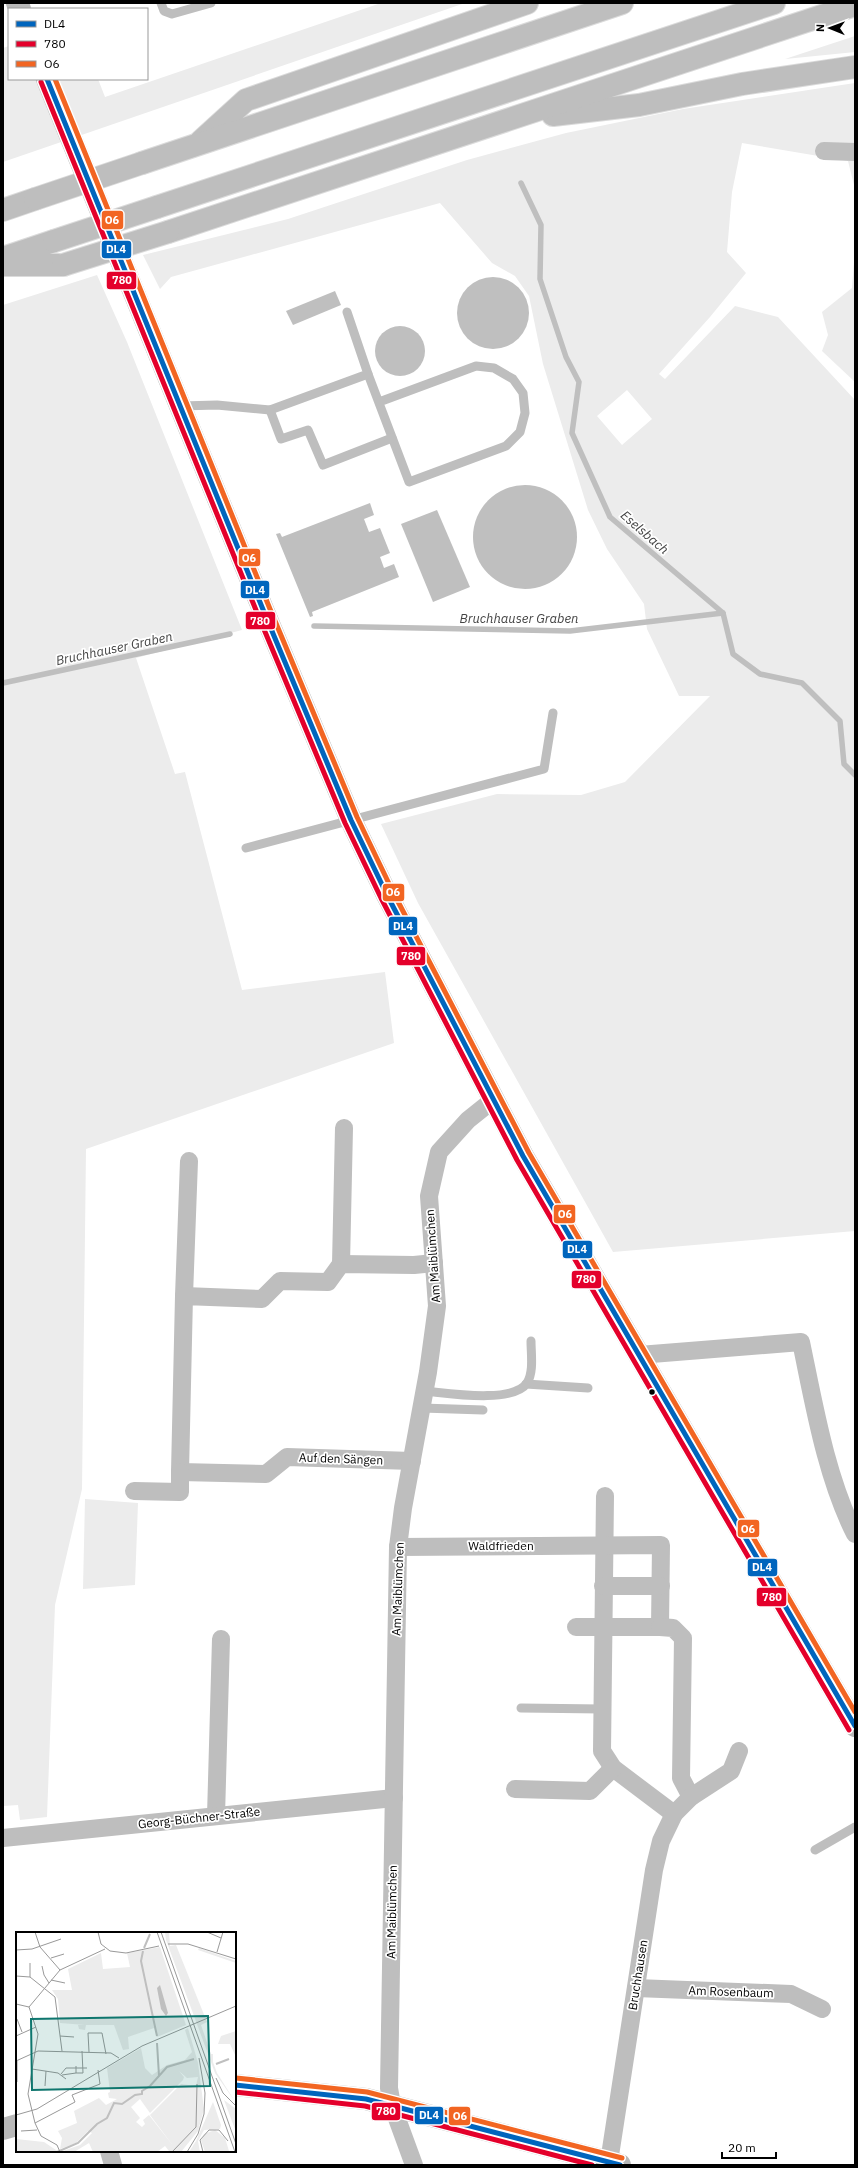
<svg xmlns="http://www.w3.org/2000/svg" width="858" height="2168" font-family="'IBM Plex Sans',sans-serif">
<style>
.green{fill:#ececec;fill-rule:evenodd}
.water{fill:#bfbfbf}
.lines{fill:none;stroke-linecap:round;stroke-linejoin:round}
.stream{stroke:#bfbfbf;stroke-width:5.5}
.highway-casing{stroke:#dbdbdb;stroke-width:24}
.lane{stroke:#bebebe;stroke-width:9}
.street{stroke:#bebebe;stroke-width:18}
.secondary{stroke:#b8b8b8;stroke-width:22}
.highway{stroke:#bebebe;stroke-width:22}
.highway-bridge-casing{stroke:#dbdbdb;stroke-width:24;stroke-linecap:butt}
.highway-bridge{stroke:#bebebe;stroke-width:22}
.bus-1-casing{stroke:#fff;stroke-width:8}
.bus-2-casing{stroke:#fff;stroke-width:8}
.bus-3-casing{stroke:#fff;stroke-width:8}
.bus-1{stroke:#0065bd;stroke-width:5}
.bus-2{stroke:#e4002b;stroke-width:5}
.bus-3{stroke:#f26522;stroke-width:5}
.bus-dot{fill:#000;stroke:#fff;stroke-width:1.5}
.labels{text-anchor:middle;stroke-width:3.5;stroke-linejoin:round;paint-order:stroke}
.street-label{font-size:12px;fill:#000;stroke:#fff}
.water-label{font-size:13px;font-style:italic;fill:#444;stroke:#fff}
.inset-river{fill:none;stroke:#bfbfbf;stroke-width:2}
.inset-road{fill:none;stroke:#999;stroke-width:1}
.view{fill:#0f766e;fill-opacity:0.15;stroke:#0f766e;stroke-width:2}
.inset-edge{fill:none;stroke:#000;stroke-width:2}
.line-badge{stroke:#fff;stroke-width:1.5}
.badge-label{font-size:11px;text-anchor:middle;font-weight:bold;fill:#fff}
</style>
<rect width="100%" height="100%" fill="#fff"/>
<g class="green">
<polygon points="381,3 465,3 3,162 3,48 9,46 9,79 98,79 105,97"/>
<polygon points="855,36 855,52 785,59"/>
<path d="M855 83V189L848 161 742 143 732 192 727 252 746 273 710 317 659 374 665 379 735 306 778 317 855 400V1231L613 1252 418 903 381 824 497 794 581 795 625 782 710 696H679L647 629 644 604 607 549 588 510 543 364 529 296 515 276 492 263 440 203 171 277 160 289 143 255 288 219 467 160 566 133 683 109ZM627 390 652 419 622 445 597 416Z"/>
<polygon points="855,249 855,382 822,351 828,335 822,312 852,288"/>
<polygon points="97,275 127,342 242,630 136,658 175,774 185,772 242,990 385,972 394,1043 86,1149 82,1489 55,1605 47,1817 20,1820 18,1805 3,1806 3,305"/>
<polygon points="85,1499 138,1503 135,1585 83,1589"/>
</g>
<g class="water">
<circle cx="493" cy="313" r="36"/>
<polygon points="335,291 341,305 293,325 286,311"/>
<circle cx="400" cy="351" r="25"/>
<circle cx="525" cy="537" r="52"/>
<polygon points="370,503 374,515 364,519 369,532 380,528 390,553 380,557 384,568 394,564 399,577 312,612 313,616 310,617 276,534 280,533 282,537"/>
<polygon points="437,510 470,587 433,602 401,524"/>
</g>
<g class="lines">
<g class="stream">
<polyline points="521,183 541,225 540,279 566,357 579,382 572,433 610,517 723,613 733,654 760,674 802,683 840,721 844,764 855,775"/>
<polyline points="314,626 570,631 723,613"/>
<polyline points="3,683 230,634"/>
</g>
<g class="highway-casing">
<g id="highway">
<polyline points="553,115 639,105 742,84 855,67"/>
<polyline points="201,141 246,100 527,3"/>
<polyline points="142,163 622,3"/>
<polyline points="157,207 774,3"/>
<polyline points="3,210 35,199"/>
<polyline points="168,232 855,5"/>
<polyline points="3,258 54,241"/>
<polyline points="3,265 63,265"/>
</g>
</g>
<g class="lane">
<polyline points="161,3 164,11 172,14 211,3"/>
<polyline points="368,374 409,482 506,446 520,432 525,413 523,393 513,379 494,368 476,366 379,402"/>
<polyline points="181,406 217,405 270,410 368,374 347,312"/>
<polyline points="270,410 281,439 308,430 323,465 392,438"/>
<polyline points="246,848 544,769 553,713"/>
<polyline points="526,1384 588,1388"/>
<path d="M425 1391C447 1393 513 1404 527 1383 534 1372 531 1354 531 1341"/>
<polyline points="422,1408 483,1410"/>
<polyline points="521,1708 602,1709"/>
<polyline points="815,1850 855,1827"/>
</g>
<g class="street">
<polyline points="824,151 855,152"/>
<polyline points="341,1264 344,1128"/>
<polyline points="184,1296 189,1161"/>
<path d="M639 1355 801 1342C814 1404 826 1477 855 1534"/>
<polyline points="412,1461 287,1457 266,1474 180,1472 184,1296 262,1299 280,1281 328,1282 341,1264 414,1265 434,1263"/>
<polyline points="134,1491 180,1492 180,1472"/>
<polyline points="605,1496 602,1751 613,1768 674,1814"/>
<polyline points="398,1547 661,1545 660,1627 576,1627"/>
<polyline points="603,1586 661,1586"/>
<polyline points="660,1627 673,1628 683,1638 681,1778 691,1797"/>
<polyline points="515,1789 590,1791 613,1768"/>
<polyline points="216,1816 221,1639"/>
<polyline points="3,1838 394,1798"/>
<polyline points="636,1988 791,1994 822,2009"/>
<polyline points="109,2151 113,2165"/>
<polyline points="609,2162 654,1870 661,1841 674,1814 691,1797 731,1771 739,1751"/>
<polyline points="414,2165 392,2105 389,2088 398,1547 403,1508 428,1372 437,1306 429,1196 439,1152 468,1120 493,1100"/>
</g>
<g class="secondary">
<polyline points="17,3 20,9"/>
<polyline points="47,79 264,612 351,820 387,895 523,1156 855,1726"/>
<polyline points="235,2085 366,2099 620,2165"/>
<polyline points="3,2129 17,2125"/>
</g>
<use href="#highway" class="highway"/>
<g class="highway-bridge-casing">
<g id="highway-bridge">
<polyline points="35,199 142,163"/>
<polyline points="54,241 157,207"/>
<polyline points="63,265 168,232"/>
</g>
</g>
<use href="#highway-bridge" class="highway-bridge"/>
<g class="bus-1-casing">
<g id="bus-1">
<polyline points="47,79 264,612 351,820 387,895 523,1156 855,1726"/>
<polyline points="235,2085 366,2099 620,2165"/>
</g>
</g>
<g class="bus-2-casing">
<g id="bus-2">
<polyline points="41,82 258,615 345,823 381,898 517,1160 849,1730"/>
<polyline points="235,2092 365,2106 592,2165"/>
</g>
</g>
<g class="bus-3-casing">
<g id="bus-3">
<polyline points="55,79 270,609 357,817 393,892 529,1153 855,1712"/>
<polyline points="236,2078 367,2092 622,2158"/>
</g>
</g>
<use href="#bus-1" class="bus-1"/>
<use href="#bus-2" class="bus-2"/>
<use href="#bus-3" class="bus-3"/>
</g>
<circle class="bus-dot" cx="652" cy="1392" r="3.5"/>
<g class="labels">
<g class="street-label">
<text transform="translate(433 1256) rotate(-94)" y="4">Am Maiblümchen</text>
<text transform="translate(341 1459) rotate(2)" y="4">Auf den Sängen</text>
<text x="501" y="1550">Waldfrieden</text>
<text transform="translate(398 1589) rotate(-88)" y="4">Am Maiblümchen</text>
<text transform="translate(199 1818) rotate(-6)" y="4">Georg-Büchner-Straße</text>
<text transform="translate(392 1912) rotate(-89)" y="4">Am Maiblümchen</text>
<text transform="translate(638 1975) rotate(-81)" y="4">Bruchhausen</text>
<text transform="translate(731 1992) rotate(2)" y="4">Am Rosenbaum</text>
</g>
<g class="water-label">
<text transform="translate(645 532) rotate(41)" y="5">Eselsbach</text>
<text x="519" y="623">Bruchhauser Graben</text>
<text transform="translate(114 648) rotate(-12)" y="5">Bruchhauser Graben</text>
</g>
</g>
<g transform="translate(16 1932)">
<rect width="220" height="220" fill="#fff"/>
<path d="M149 0H153L154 14 160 13 191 90 185 93 195 122H197V130L201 141 220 171 199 141 150 8ZM144 15 170 93 141 105 138 96 112 105 113 117 107 118 98 93H70L69 98 63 97 62 93H69L44 91 42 67 36 58H56L52 37 85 21 87 37 114 35 111 21ZM183 16 220 29V31L182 18ZM172 96 182 131 188 177 182 199 165 220 153 219 149 214 141 220H77L73 211 58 220H44L64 213 76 201 72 199 60 211 44 217 46 206 42 199 61 191 58 179 83 166 90 173 101 167 93 166 92 161 94 160 91 136 125 116 129 136 136 143 151 133 169 128 176 120 169 98ZM163 139 171 146 182 145 180 154 165 152 134 183 158 215 133 183 127 188 129 192 126 195 120 190 124 186 115 175 124 167 134 181 167 148 168 145ZM220 99V125L214 112H202L205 104ZM208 168 220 177V200ZM197 170 205 193 204 197 188 198 182 209 184 220H173L180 209ZM199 198 209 206 213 219 189 220 185 208 188 202ZM0 207 28 210 43 220H0Z" fill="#ececec" fill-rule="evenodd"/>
<path d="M144 53 152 81 150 84 145 77 141 56Z" fill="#bfbfbf"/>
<path class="inset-river" d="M128 16 134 2M127 19 125 29 141 104M141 111 143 144M200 132 213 127M41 220 62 211 81 192 91 186 98 171 106 172 119 163 126 162V159L134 154 151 135 178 127"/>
<path class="inset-road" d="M19 0 24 15 44 38M82 0 85 12 94 19 110 21 143 14M141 0 219 220M145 0 220 212M191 0 205 6M152 12H172L220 27M0 18 16 17 45 7M201 20 207 0M35 26 48 22M26 34 28 43 33 51M0 44 14 45 39 65 46 119M14 45V31M35 48 49 51M0 72 13 75 22 102 12 162 19 191 25 204 41 213 44 220M13 75 44 38 89 17M1 87 6 100M0 104 20 95M44 104 58 105M73 120 72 101H86L90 122M0 129 22 119 95 121 103 126M60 134V141H67L66 119M16 137 42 141 50 147M45 142 50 136H71M46 143 60 141M200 146 207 161 220 174M1 150V129M29 154 30 139M0 183 21 177 126 114 220 74M19 191 59 170 56 163 84 152 82 138M5 199 21 198M156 220 180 195 181 152M171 220 182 202 188 182 189 161 183 126M187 220 184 208 193 198H203L212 209"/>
<path class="view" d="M192 84 194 154 16 158 15 87Z"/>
<rect width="220" height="220" class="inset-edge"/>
</g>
<g class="line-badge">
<rect x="101" y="210" width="23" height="20" rx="4" fill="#f26522"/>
<rect x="101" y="240" width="31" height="19" rx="4" fill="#0065bd"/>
<rect x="106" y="271" width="31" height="19" rx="4" fill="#e4002b"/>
<rect x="238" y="548" width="23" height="19" rx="4" fill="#f26522"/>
<rect x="240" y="580" width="30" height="19" rx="4" fill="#0065bd"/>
<rect x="245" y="611" width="31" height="19" rx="4" fill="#e4002b"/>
<rect x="382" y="883" width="23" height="19" rx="4" fill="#f26522"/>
<rect x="388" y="916" width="30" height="20" rx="4" fill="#0065bd"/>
<rect x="396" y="946" width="30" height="20" rx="4" fill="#e4002b"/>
<rect x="553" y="1204" width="23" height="20" rx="4" fill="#f26522"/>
<rect x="562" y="1240" width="31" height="19" rx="4" fill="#0065bd"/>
<rect x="571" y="1270" width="31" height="19" rx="4" fill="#e4002b"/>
<rect x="737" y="1519" width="23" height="19" rx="4" fill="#f26522"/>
<rect x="747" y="1558" width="31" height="19" rx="4" fill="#0065bd"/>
<rect x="756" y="1587" width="31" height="20" rx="4" fill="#e4002b"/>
<rect x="371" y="2102" width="30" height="19" rx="4" fill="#e4002b"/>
<rect x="414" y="2106" width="30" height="19" rx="4" fill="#0065bd"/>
<rect x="448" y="2106" width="23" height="20" rx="4" fill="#f26522"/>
</g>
<g class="badge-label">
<text x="112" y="224">O6</text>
<text x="116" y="253">DL4</text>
<text x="122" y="284">780</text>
<text x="249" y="562">O6</text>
<text x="255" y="594">DL4</text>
<text x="260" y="625">780</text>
<text x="393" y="896">O6</text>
<text x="403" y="930">DL4</text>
<text x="411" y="960">780</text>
<text x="565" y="1218">O6</text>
<text x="577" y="1253">DL4</text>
<text x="586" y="1283">780</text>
<text x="748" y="1533">O6</text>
<text x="762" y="1571">DL4</text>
<text x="772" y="1601">780</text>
<text x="386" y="2115">780</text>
<text x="429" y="2119">DL4</text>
<text x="460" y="2120">O6</text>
</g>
<rect width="858" height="2168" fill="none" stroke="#000000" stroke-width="8"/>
<rect x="8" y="8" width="140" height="72" fill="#ffffff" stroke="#999999"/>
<rect x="16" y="21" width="20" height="6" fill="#0065bd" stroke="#999999"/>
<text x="44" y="28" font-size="12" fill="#000000">DL4</text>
<rect x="16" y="41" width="20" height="6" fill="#e4002b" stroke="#999999"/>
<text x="44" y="48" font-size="12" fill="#000000">780</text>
<rect x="16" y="61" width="20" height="6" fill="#f26522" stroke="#999999"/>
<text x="44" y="68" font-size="12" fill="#000000">O6</text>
<g transform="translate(830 28) rotate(271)" stroke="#ffffff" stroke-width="3" paint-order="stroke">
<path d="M0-3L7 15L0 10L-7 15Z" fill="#000000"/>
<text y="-6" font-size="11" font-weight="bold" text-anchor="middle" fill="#000000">N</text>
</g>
<path d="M722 2152v6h54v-6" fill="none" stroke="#000000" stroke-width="2"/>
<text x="728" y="2152" font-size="12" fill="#000000" stroke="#ffffff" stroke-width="3" paint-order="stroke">20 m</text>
</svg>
